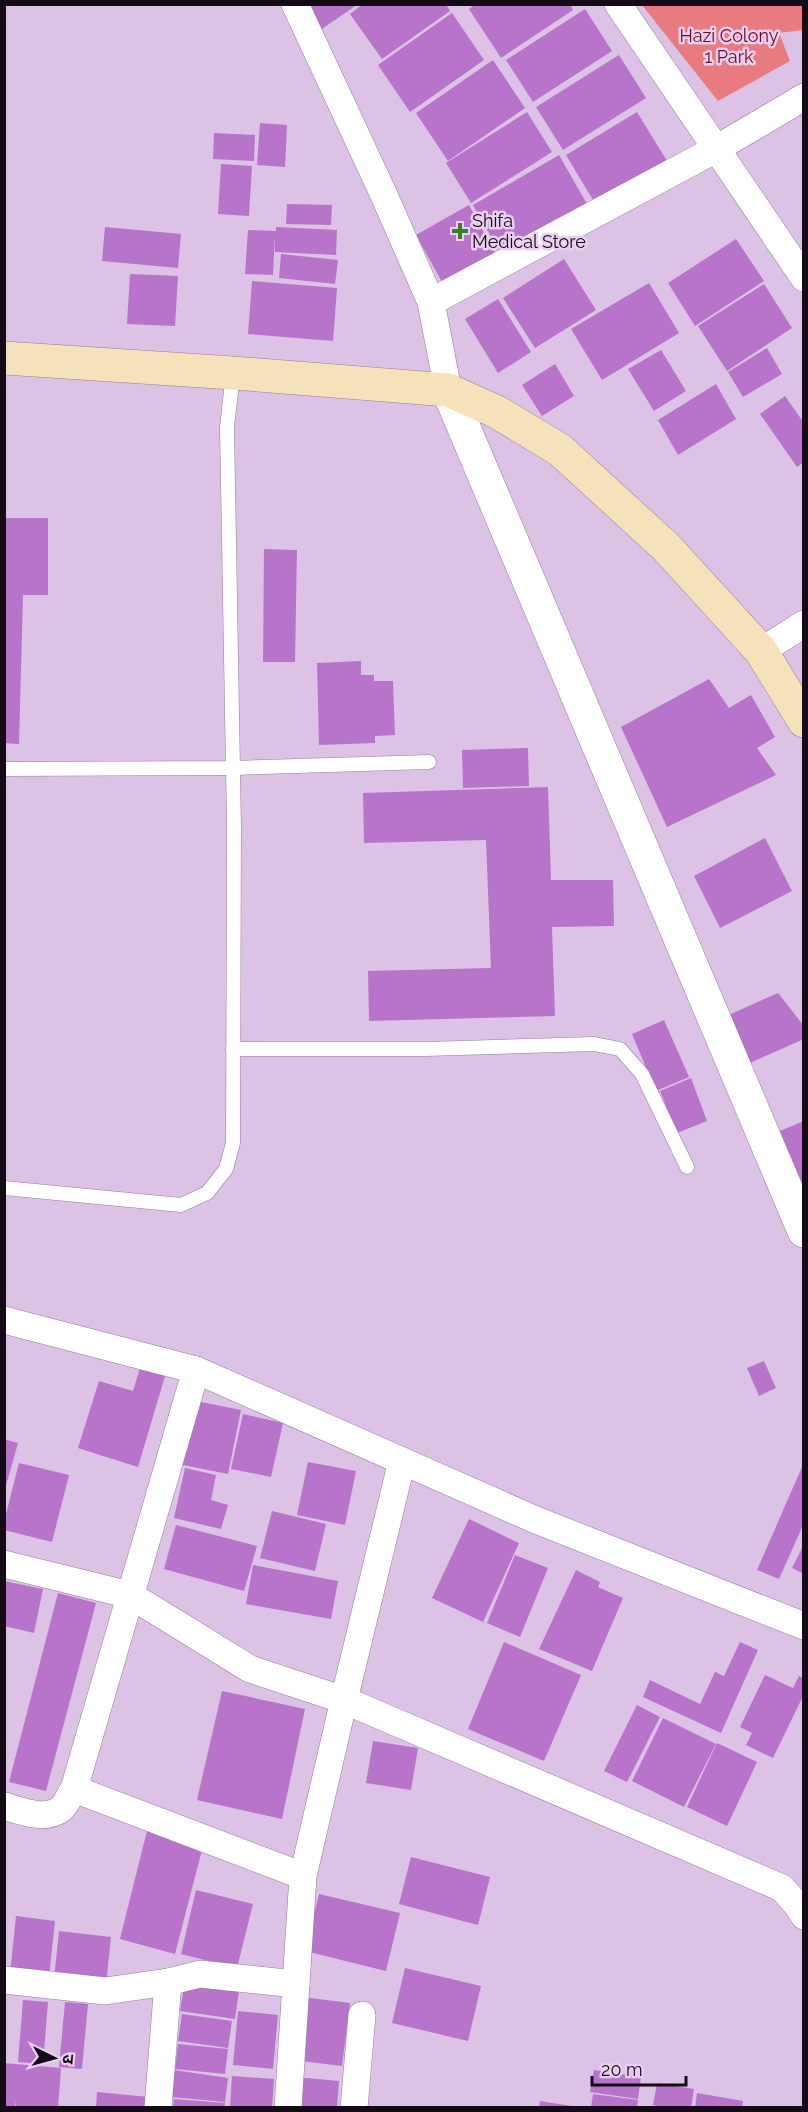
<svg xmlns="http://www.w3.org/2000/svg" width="808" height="2112" font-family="Raleway,'Noto Sans Devanagari',sans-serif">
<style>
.green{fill:#e87b7f}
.building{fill:#b774ca}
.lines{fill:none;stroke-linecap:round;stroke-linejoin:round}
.service-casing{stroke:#957d9c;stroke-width:15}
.minor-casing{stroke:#957d9c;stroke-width:28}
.tertiary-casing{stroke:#957d9c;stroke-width:34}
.secondary-casing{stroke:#957d9c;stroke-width:34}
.service{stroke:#fff;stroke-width:14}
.minor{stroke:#fff;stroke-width:27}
.tertiary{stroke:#fff;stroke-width:33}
.secondary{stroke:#f5e2ba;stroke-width:33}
.poi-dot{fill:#3b7f21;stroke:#eacff1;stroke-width:2}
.labels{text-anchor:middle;stroke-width:5;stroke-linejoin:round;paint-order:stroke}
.park-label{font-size:18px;fill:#75081f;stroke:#eacff1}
.poi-label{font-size:18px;fill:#140b16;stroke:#eacff1;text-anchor:start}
</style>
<rect width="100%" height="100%" fill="#dcc2e4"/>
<polygon class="green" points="642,5 802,5 803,30 779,33 790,61 718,101"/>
<g class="building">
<polygon points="305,4 358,4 322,29"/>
<polygon points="363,4 446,4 450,11 382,59 350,14"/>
<polygon points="476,4 570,4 573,10 501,58 469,9"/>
<polygon points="585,9 612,51 533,102 506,60"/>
<polygon points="452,13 484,60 410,112 378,65"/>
<polygon points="619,55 646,98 563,150 536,107"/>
<polygon points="493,60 525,108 448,161 416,113"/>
<polygon points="527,112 552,152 471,203 446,163"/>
<polygon points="637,112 667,161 596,205 566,155"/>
<polygon points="260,123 287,125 285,167 257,165"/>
<polygon points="214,133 255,135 254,161 213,159"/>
<polygon points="559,155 591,211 505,261 473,205"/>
<polygon points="221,164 252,166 249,216 218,214"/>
<polygon points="287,204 332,205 331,225 286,224"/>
<polygon points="469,205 495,253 442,282 416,235"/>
<polygon points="105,227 181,234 178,268 102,261"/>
<polygon points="276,227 337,230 336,255 275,252 275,236 273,275 245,274 248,230 276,231"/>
<polygon points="736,239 764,281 695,326 668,283"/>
<polygon points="281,254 338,260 335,284 279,278"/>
<polygon points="564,259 596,310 535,348 503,298"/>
<polygon points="130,274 178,276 175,326 127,324"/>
<polygon points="252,281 337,288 333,341 248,334"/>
<polygon points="649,283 679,333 602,380 571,329"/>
<polygon points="764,284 792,328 727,371 698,326"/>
<polygon points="498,299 531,352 498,373 465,319"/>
<polygon points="767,348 782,374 743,397 728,372"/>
<polygon points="661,350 686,391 654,411 628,369"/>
<polygon points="555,364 574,396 542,416 522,385"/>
<polygon points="716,384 736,419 678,455 658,420"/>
<polygon points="785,396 804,423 804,462 797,467 760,414"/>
<polygon points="4,518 48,518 48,595 23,595 19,744 4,743"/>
<polygon points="264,549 297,550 295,662 263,662"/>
<polygon points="361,661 361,675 374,675 374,681 393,681 395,735 375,736 375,743 319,745 317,663"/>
<polygon points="709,679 729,708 751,695 775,737 757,748 776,775 667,827 621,727"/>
<polygon points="528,748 529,786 463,788 462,750"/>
<polygon points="548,787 551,880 613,880 614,926 552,927 555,1016 369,1021 368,971 491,968 486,840 364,843 363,793"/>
<polygon points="765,838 792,891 720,928 694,876"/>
<polygon points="778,993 804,1026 804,1039 745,1065 724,1017"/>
<polygon points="664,1020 689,1077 656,1091 632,1034"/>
<polygon points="691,1078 707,1121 677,1133 660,1091"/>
<polygon points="804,1121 804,1187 798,1189 775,1133"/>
<polygon points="764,1361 776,1388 759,1396 747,1368"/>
<polygon points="140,1368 165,1376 138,1467 78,1448 99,1381 133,1391"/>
<polygon points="191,1400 241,1410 228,1474 178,1464"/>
<polygon points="243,1414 283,1423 271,1477 231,1469"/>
<polygon points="4,1439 18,1443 5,1489 4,1489"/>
<polygon points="308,1462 356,1471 345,1525 297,1515"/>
<polygon points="19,1463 69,1475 52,1542 4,1530 4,1522"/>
<polygon points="802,1467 804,1468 804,1523 779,1579 757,1570"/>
<polygon points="185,1468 216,1475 211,1500 228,1505 221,1529 174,1518"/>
<polygon points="272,1511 326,1524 315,1571 260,1558"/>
<polygon points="469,1519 519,1543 483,1622 432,1598"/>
<polygon points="176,1525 257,1546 244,1591 164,1569"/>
<polygon points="804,1544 804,1574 792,1568"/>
<polygon points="515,1555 548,1568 520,1637 487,1623"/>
<polygon points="253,1565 338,1581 331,1619 246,1604"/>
<polygon points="576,1570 600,1582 598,1587 623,1598 592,1671 539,1649"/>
<polygon points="4,1581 43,1589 34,1633 4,1626"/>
<polygon points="58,1593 96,1603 46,1791 9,1782"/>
<polygon points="504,1642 581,1675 544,1761 468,1729"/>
<polygon points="740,1642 758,1650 721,1733 643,1697 650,1680 700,1704 715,1672 724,1676"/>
<polygon points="765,1675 793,1688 799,1676 804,1679 804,1694 773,1758 746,1745 752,1733 740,1727"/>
<polygon points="222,1691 305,1709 282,1819 197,1800"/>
<polygon points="637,1705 660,1717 627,1782 604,1771"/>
<polygon points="663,1718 716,1744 684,1807 632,1781"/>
<polygon points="373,1741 418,1748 411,1790 366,1783"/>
<polygon points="717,1743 757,1762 727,1826 687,1807"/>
<polygon points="147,1831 203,1846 175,1954 120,1939"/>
<polygon points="411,1857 490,1877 478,1925 399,1904"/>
<polygon points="196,1890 253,1904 237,1968 181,1954"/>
<polygon points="319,1894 400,1913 386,1971 305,1951"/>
<polygon points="16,1916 55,1921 49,1977 10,1973"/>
<polygon points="59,1931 111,1937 106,1985 54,1979"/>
<polygon points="405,1968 481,1986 468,2041 392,2023"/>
<polygon points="185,1982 239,1991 235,2019 180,2011"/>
<polygon points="302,1997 350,2003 342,2066 293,2060"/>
<polygon points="23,2000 48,2002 43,2064 18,2062"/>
<polygon points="65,2002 88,2004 82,2069 59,2067"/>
<polygon points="238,2011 278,2015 273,2069 233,2065"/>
<polygon points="182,2014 232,2021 228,2048 178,2041"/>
<polygon points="178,2044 228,2049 225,2074 175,2069"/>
<polygon points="4,2063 61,2068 58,2108 16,2108 15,2101 15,2108 4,2108"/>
<polygon points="174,2070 228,2078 225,2102 171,2097"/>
<polygon points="594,2070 641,2077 638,2099 590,2092"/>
<polygon points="232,2076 274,2079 272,2108 230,2108"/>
<polygon points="296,2077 339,2081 337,2108 293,2108"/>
<polygon points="657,2083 694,2089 691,2108 666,2108 653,2105"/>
<polygon points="97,2092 149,2097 148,2108 96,2108"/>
<polygon points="697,2093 743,2101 742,2108 695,2108"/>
<polygon points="593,2094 638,2100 637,2108 591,2108"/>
<polygon points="174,2099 225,2103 224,2108 173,2108"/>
<polygon points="540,2101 572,2106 572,2108 539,2108"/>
</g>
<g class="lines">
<g class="service-casing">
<g id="service">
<polyline points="4,769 232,768 429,762"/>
<polyline points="233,1049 426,1049 594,1044 620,1049 642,1074 687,1167"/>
<polyline points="4,1188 181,1205 207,1193 226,1169 233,1143 234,827 227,427 233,373"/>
</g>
</g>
<g class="minor-casing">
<g id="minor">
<polyline points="295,4 383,193 431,302 448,390"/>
<polyline points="618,4 804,278"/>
<polyline points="431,302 716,149 804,97"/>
<polyline points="761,651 804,624"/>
<polyline points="4,1320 196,1370 536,1520 804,1626"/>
<polyline points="4,1564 130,1595 250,1669 344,1700 782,1888 797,1905 804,1916"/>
<polyline points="74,1789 303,1876"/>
<path d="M4 1806C21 1811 45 1821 61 1809 66 1805 70 1794 74 1789L196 1370"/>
<polyline points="4,1980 105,1991 168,1982 200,1974 296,1984 288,2108"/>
<polyline points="296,1984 303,1876 344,1700 402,1461"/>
<polyline points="158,2108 168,1982"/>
<polyline points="354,2108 362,2015"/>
</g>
</g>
<g class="tertiary-casing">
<polyline id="tertiary" points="448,390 804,1231"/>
</g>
<g class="secondary-casing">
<polyline id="secondary" points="4,358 233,373 448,390 497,412 560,450 666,547 761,651 804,721"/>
</g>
<use href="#service" class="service"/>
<use href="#minor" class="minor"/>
<use href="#tertiary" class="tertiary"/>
<use href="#secondary" class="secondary"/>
</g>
<path class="poi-dot" d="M457 222h6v6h6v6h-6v6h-6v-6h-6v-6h6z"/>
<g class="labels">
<g class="park-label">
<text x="729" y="42">Hazi Colony<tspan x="729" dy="21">1 Park</tspan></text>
</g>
<g class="poi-label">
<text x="472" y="227">Shifa<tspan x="472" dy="21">Medical Store</tspan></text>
</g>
</g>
<rect width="808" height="2112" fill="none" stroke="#140b16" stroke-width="12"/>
<g transform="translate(54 2058) rotate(95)" stroke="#eacff1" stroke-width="4.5" paint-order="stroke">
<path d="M0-4.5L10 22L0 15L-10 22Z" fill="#140b16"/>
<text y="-9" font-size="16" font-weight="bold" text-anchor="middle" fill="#140b16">उ</text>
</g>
<path d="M592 2076v9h94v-9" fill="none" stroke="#140b16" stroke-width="3"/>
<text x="601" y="2076" font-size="18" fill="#140b16" stroke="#eacff1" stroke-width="4.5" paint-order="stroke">20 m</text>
</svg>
